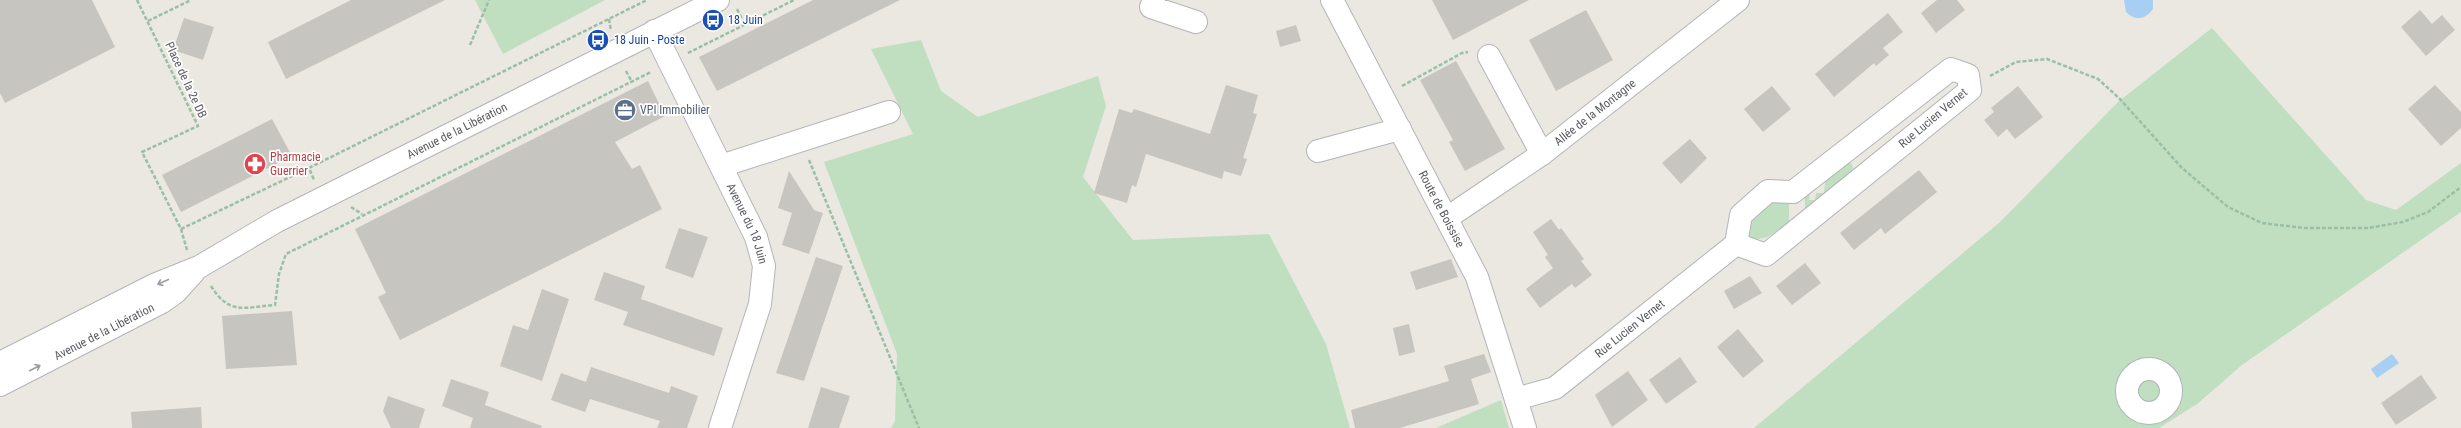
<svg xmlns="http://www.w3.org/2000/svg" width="2461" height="428" font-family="'Roboto Condensed',sans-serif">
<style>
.green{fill:#bfdfc0}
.water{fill:#a7cff3}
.building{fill:#c7c5bf}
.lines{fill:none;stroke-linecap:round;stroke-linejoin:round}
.minor-casing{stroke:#b3b5b9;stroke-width:24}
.path{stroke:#9abfa6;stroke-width:2.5;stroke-dasharray:4 2;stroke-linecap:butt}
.minor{stroke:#fff;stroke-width:22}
.oneway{stroke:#9b9d9f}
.labels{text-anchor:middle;stroke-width:3.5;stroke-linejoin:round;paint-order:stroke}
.transit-label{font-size:12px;fill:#164399;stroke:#fff;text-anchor:start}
.street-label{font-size:12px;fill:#595b5f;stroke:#fff}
.service-label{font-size:12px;fill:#4e5e75;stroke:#fff;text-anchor:start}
.health-label{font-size:12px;fill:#be3a42;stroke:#fff;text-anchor:start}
</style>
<rect width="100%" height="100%" fill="#eae8e0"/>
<g class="green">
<polygon points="475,0 605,0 503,54"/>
<polygon points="2212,28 2366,200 2396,210 2461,163 2461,212 2242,365 2197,404 2159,428 1754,428 2000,222 2118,102"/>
<polygon points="921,40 941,91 978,117 1098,76 1106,106 1083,177 1133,240 1269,234 1326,344 1350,428 891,428 895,421 897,354 824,162 913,134 871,49"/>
<path d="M1844 161 1850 162 1853 167 1852 173 1805 210V199H1798V204H1789V221C1776 231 1764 245 1748 236L1750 214 1766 202 1811 186 1809 200H1815L1816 193H1824L1826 175Z"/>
<polygon points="1501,400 1509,428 1436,428"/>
</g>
<g class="water">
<path d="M2124 0H2153V9C2145 20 2135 21 2126 12Z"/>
<polygon points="2392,354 2399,363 2377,378 2371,369"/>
</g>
<g class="building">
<polygon points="0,0 92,0 115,47 5,103 0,93"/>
<polygon points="351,0 445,0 286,79 268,42"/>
<polygon points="813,0 900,0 717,91 699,57"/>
<polygon points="1432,0 1529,0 1453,40"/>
<polygon points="1937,0 1957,0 1965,10 1936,33 1921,13"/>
<polygon points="1586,10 1613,60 1556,91 1529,40"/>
<polygon points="2420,10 2432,24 2442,15 2455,30 2426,56 2401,27"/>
<polygon points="1888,13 1903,32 1883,48 1889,55 1876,66 1874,63 1834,97 1815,74"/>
<polygon points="184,18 214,27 203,60 173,50"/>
<polygon points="1296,25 1301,41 1280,47 1276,31"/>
<polygon points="1456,61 1505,149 1465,171 1449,142 1453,140 1420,80"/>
<polygon points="648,81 665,116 615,142 632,169 640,165 662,209 400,340 378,297 386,293 355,229"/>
<polygon points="1226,85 1258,95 1253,113 1257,114 1243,158 1247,159 1241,176 1224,171 1222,179 1146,154 1136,187 1132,185 1127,203 1094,193 1119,109 1132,113 1134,109 1210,134"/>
<polygon points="2435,85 2461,112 2461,128 2441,146 2408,109"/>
<polygon points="1772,86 1791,109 1763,132 1744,109"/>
<polygon points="2018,86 2043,117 2015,139 2007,129 1998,137 1984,120 1994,112 1991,108"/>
<polygon points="272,119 292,156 181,212 162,175"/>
<polygon points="1690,139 1707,158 1681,184 1662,163"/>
<polygon points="1919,170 1937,192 1885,234 1881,228 1854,250 1840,233"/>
<polygon points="789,171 814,210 823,213 809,254 782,245 792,213 778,208"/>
<polygon points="1551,219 1559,230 1561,228 1584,259 1581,261 1592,275 1575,288 1572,284 1540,308 1526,289 1553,268 1545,257 1548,255 1533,232"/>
<polygon points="679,228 708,237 693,278 665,268"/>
<polygon points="816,257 843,266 804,381 776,373"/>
<polygon points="1451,259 1458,277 1416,290 1410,272"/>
<polygon points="1805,263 1821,283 1792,305 1776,286"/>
<polygon points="604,272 645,286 641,299 723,328 714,356 623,325 628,312 594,300"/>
<polygon points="1750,276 1762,293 1734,309 1724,291"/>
<polygon points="542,289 569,299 542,381 500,366 513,325 528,330"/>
<polygon points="292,311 297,365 226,369 222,316"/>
<polygon points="1409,324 1415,352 1399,356 1393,328"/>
<polygon points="1738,329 1764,361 1743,378 1717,347"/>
<polygon points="1484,354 1491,372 1471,379 1479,404 1400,428 1355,428 1351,410 1449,381 1444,366"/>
<polygon points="1680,357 1697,382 1666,404 1649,380"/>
<polygon points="591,367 669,393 671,386 698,396 687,428 657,428 660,421 590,399 585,412 551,400 561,373 586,382"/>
<polygon points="1628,371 1648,400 1612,427 1595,395"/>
<polygon points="2421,375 2437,398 2396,425 2381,403"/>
<polygon points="451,379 489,392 485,405 542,426 541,428 470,428 473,418 442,406"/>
<polygon points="821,387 850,396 839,428 808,428"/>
<polygon points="388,396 425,409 419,428 391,428 383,411"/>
<polygon points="201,407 202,428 132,428 131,412"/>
</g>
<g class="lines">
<g class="minor-casing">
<g id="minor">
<polyline points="1154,0 1151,7 1196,22"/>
<path id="s1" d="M1332 0 1477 277 1525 428"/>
<path id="s2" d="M654 31 756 237 764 266 760 304 720 428"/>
<polyline points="1489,56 1542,154"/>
<polygon points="1951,69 1968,75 1970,90 1766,255 1736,244 1741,215 1768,191 1793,192"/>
<polyline points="1318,151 1400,129"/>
<polyline points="721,166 889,112"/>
<path id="s3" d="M1447 218 1542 154 1738 0"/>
<path id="s4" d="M0 363 154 285 199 267 277 221 718 0"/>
<circle cx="2149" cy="391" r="22"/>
<path id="s5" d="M0 385 162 302 176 292 194 272"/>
<path id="s6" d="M1516 399 1555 388 1736 244"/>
</g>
</g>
<g class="path">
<polyline points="137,0 198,126 142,152 181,229 187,250"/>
<polyline points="737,9 745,25"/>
<polyline points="609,19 611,31"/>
<polyline points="148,21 191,0"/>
<polyline points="470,45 489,0"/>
<polyline points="688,53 794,0"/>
<polyline points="626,71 632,82"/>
<polyline points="1990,76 2016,62 2047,59 2098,79 2119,98 2182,168 2228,207 2262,223 2304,228 2368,228 2403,222 2428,212 2461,187"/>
<polyline points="1402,86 1462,53 1468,52"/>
<polyline points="809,160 919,428"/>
<polyline points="309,168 647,0"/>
<polyline points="351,207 362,214"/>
<polyline points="181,229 309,168 314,180"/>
<path d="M211 286C230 316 244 307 275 305L279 274 286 254 651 72"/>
</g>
<use href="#minor" class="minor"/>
</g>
<defs><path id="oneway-shaft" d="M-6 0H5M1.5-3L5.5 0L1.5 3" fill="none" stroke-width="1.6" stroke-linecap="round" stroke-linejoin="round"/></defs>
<g class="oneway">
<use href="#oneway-shaft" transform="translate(163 282) rotate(156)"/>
<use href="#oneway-shaft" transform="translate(35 368) rotate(-27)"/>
</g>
<defs>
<g id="bus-disc" transform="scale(1.15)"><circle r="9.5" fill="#1a4fb4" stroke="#fff"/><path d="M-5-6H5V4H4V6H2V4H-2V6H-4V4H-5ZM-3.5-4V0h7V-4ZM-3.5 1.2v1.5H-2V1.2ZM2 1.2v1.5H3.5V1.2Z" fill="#fff"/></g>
<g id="office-disc" transform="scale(1.15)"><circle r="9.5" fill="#5c6f8a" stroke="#fff"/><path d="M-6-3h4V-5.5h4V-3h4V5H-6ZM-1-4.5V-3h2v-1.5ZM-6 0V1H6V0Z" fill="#fff"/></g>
<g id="pharmacy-disc" transform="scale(1.15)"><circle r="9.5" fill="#e0444e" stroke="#fff"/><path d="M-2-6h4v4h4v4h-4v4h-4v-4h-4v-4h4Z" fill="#fff"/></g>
</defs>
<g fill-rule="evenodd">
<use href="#bus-disc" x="713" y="20"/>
<use href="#bus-disc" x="598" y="40"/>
<use href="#office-disc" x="625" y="110"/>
<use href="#pharmacy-disc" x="255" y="164"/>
</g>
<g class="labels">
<g class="transit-label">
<text x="728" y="24">18 Juin</text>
<text x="614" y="44">18 Juin - Poste</text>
</g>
<g class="street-label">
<text transform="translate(186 80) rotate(65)" y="4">Place de la 2e DB</text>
<text dy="4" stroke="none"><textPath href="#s3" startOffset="182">Allée de la Montagne</textPath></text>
<text transform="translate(1933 118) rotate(-40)" y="4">Rue Lucien Vernet</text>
<text dy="4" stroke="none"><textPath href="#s4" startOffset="513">Avenue de la Libération</textPath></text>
<text dy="4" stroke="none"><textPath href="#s1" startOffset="236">Route de Boissise</textPath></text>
<text dy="4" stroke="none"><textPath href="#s2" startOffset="214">Avenue du 18 Juin</textPath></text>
<text dy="4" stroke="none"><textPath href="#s6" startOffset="136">Rue Lucien Vernet</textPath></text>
<text dy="4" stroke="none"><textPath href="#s5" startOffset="117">Avenue de la Libération</textPath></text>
</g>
<g class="service-label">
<text x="640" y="114">VPI Immobilier</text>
</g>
<g class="health-label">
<text x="270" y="161">Pharmacie<tspan x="270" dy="14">Guerrier</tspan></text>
</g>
</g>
</svg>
